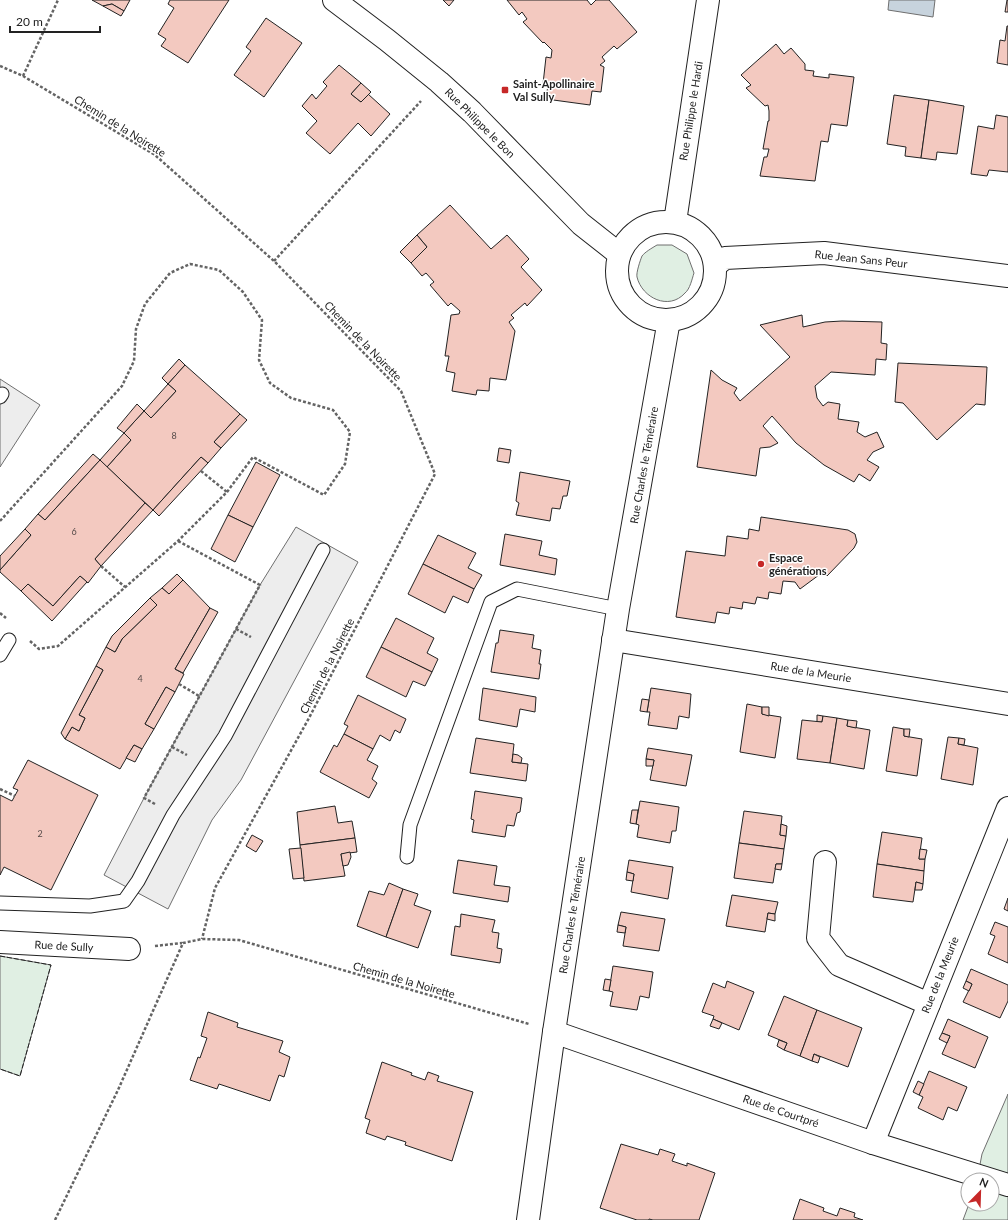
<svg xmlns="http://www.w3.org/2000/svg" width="1008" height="1220" font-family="Lato,sans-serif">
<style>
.green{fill:#e0efe3;stroke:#6f6f6f}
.parking{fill:#ededed;stroke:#6f6f6f}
.water{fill:#c7d3dd;stroke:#6f6f6f}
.building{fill:#f3c9c0;stroke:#222}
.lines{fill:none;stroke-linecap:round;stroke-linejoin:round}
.lane-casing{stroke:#222;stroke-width:15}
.street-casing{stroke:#222;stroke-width:24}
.path{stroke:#646464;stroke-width:2.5;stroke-dasharray:3 2;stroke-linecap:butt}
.lane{stroke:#fff;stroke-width:13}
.street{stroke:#fff;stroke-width:22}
.fence{stroke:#222;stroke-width:1;stroke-dasharray:5 2;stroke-linecap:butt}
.poi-dot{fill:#c62828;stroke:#fff;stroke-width:1.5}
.labels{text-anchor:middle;stroke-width:3;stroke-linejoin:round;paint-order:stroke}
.number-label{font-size:9px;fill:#564c4a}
.poi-label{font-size:11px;font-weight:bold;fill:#222;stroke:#fff;text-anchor:start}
.street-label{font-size:11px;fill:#222;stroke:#fff}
</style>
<rect width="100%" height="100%" fill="#fff"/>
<g class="green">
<path d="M657 245H672L687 254 694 273C692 279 690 289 685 293 669 311 642 298 637 277 636 273 640 261 642 256 645 252 652 248 657 245Z"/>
<polygon points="0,956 51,965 20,1076 0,1069"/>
<polygon points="1008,1094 1008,1220 963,1220 969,1204 992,1204 992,1180 977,1180 982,1154"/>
</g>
<g class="parking">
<polygon points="0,379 40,405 0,467"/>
<polygon points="296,527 358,562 241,780 212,820 168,909 104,875 144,798 260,585"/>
</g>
<polygon class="water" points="889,0 935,0 933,17 888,10"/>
<g class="building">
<polygon points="92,0 130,0 124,11 112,4 103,6"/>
<polygon points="170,0 229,0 188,63 161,46 166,39 158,34 174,8 168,4"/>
<polygon points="443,0 454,0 449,6"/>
<polygon points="507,0 587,0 591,5 596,0 609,0 637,32 617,49 614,46 602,57 605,61 600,65 604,67 601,92 592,91 590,105 546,99 548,85 543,84 546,57 551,58 552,50 544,42 543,43 523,22 527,19 522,12 519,15"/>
<polygon points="1007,0 1008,0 1008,12 1005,12"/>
<polygon points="112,4 124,11 121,16 103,6"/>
<polygon points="266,18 302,43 264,97 234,75 251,51 246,47"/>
<polygon points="1007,26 1008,26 1008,65 997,63 1000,40 1005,41"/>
<polygon points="776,44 784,54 791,48 805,64 805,70 814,71 813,76 829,78 829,74 854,77 847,126 831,124 828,142 821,141 815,181 760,176 764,157 767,157 769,149 763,149 768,121 769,121 769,111 768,105 765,106 746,88 751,85 741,75"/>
<polygon points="339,65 361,83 351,94 361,102 368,94 390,114 371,136 358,123 330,154 306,133 317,121 302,106 312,94 316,99 327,86 323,82"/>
<polygon points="361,83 371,92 361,102 351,94"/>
<polygon points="894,95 929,100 921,158 905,156 906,147 887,144"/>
<polygon points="929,100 964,106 957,154 937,152 936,160 921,158"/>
<polygon points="996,115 1008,117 1008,172 989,170 987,176 971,174 978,126 994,129"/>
<polygon points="450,205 491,249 507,235 529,259 521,267 542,290 527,306 525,303 511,315 514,318 509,322 515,331 506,380 490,378 489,391 477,390 476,395 452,391 455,373 446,371 449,356 445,356 451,315 459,314 460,311 451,303 448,306 430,285 434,282 426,273 422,276 411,263 427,247 417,235"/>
<polygon points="417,235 427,247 411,263 400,252"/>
<polygon points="802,315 803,327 825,322 842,321 882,322 881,343 887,344 886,360 876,359 875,375 831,372 815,386 817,398 823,406 828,402 840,404 838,419 859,422 857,432 865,437 877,432 884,447 873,452 867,460 879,467 870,481 859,474 854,482 824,465 796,443 772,416 763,426 778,443 770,447 760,448 756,476 697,467 711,370 722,380 737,388 734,393 740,401 790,357 760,325"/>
<polygon points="179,359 185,365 168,384 162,378"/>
<polygon points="898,363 987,367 985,405 976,404 937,440 903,403 895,402"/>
<polygon points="185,365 240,414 214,442 221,448 208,463 201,457 153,510 107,467 131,440 124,433 144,411 151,418 176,391 168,384"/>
<polygon points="168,384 176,391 151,418 144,411"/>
<polygon points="137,404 144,411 124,433 117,428"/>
<polygon points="240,414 247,420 221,448 214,442"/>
<polygon points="124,433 131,440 107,467 100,460"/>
<polygon points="499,448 511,450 509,463 497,461"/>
<polygon points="93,454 100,460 45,520 38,514"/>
<polygon points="201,457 208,463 159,516 153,510"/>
<polygon points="100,460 145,503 95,559 101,566 88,583 80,576 53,606 28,584 21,591 0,572 0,570 31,535 25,529 38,514 45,520"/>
<polygon points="256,462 280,475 253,527 228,515"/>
<polygon points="520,472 570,481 567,496 563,496 560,509 552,508 550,521 516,515 519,503 516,501"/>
<polygon points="145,503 153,510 101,566 95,559"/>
<polygon points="228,515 253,527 235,562 211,549"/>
<polygon points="761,517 848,530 855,534 857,542 854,548 827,576 823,572 800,589 795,582 783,581 781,594 769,592 768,599 757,597 755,604 743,602 742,609 730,607 729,614 717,612 715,623 676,617 686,551 725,556 727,536 748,539 749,529 759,531"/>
<polygon points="25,529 31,535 0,570 0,556"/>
<polygon points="505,534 542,541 539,555 557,559 555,575 500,565"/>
<polygon points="438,535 476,553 468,568 482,575 474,589 423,564"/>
<polygon points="423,564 474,589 468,603 453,596 445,613 408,594"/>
<polygon points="177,574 183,580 169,594 162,588"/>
<polygon points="80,576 87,582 52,621 21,591 28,584 53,606"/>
<polygon points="183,580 210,608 175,669 184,674 175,692 166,687 145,724 154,729 142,749 134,745 120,769 65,739 72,727 79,731 85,718 79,715 103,670 96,666 106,647 115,652 122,639 157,605 150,598 162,588 169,594"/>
<polygon points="150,598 157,605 122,639 115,652 106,647 112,636"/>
<polygon points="210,608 218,612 183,673 175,669"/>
<polygon points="396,618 434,638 427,653 438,659 432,672 381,647"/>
<polygon points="500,630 534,635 532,648 541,650 539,664 541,664 539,679 491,672 496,643 498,643"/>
<polygon points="381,647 432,672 425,686 413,681 406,697 366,677"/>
<polygon points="96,666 103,670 79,715 85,718 79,731 72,727 65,739 61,733"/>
<polygon points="166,687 175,692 154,729 145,724"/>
<polygon points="483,688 536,697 535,712 520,709 517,727 479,720"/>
<polygon points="651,688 691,694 689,718 679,716 677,729 648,725 650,712 647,712"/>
<polygon points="358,695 406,719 400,733 395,730 390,741 380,735 373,749 344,734 348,726 344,724"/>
<polygon points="642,699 649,700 647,712 640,711"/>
<polygon points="747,704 762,707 762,714 781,717 775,758 740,752"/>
<polygon points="762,707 769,707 769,716 762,714"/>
<polygon points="817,715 823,716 822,722 817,722"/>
<polygon points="823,716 837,718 830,763 797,759 802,720 822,722"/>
<polygon points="837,718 848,720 847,726 870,730 864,769 830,763"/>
<polygon points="848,720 857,721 856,728 847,726"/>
<polygon points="893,727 904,729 904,736 922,739 917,776 886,771"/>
<polygon points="904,729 910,729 909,737 904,736"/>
<polygon points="344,734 373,749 367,760 378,766 372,779 377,783 369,798 320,772 334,745 337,747"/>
<polygon points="948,737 959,738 958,744 978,748 973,785 941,779"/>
<polygon points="476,738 514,744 512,762 528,764 526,781 470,773"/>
<polygon points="959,738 965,739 964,745 958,744"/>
<polygon points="134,745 142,749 135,762 126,758"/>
<polygon points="648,748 692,755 686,786 650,780 654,760 646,759"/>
<polygon points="513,754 518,755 522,758 521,763 512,762"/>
<polygon points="646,759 654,760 653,766 646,766"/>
<polygon points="28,760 98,795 51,890 4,867 0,875 0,795 12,801 18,790 13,788"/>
<polygon points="475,791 522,798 520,812 517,813 514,826 507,825 505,837 472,832 474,820 471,819"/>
<polygon points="640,801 679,807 676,831 672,831 670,843 637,837 639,825 636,824"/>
<polygon points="335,806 338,823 352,821 355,838 300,845 297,812"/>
<polygon points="632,810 638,810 636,824 630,823"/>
<polygon points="744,811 782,816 780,835 786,836 784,849 739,843"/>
<polygon points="781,824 787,826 786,836 780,835"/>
<polygon points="882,832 922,838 919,859 925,859 924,871 877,864"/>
<polygon points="252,835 263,841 256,852 246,846"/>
<polygon points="355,838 357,852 341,854 345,876 304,881 300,845"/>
<polygon points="739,843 784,849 782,864 776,864 773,883 734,878"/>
<polygon points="301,848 304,878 293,879 289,849"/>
<polygon points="920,849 927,850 925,859 919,859"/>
<polygon points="350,852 351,857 348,865 343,866 341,854"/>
<polygon points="458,860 497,866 494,885 510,887 508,902 453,893"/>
<polygon points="629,860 673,867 668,899 631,892 634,874 627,872"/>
<polygon points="776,864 782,864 781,870 775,869"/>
<polygon points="877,864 924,871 923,884 916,882 913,902 873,897"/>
<polygon points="627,872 634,874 633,881 626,880"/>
<polygon points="916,882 923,884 922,890 915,890"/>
<polygon points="389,883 403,889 386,937 357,926 369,891 384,895"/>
<polygon points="403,889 418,894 414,905 431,911 418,948 386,937"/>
<polygon points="732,895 778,902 775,914 768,913 765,932 726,926"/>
<polygon points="1008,898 1008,911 1004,909"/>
<polygon points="621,912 665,919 659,951 623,946 626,927 618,925"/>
<polygon points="768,913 775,914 775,921 767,919"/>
<polygon points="461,914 495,920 492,932 499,933 497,948 502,949 500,963 451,955 455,926 460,927"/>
<polygon points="995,922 1008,927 1008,963 988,954 995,936 990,934"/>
<polygon points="618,925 626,927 625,933 617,932"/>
<polygon points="613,966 653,972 649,998 640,996 637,1010 610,1006 613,992 609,991"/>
<polygon points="971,969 1008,985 1008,1001 1000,1018 963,1002 972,984 966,981"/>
<polygon points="605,979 611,980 609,991 603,990"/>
<polygon points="727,981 754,992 739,1030 713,1019 714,1016 702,1012 713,983 725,988"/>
<polygon points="966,981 972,984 969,991 963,988"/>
<polygon points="784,996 817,1010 800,1056 784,1050 787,1043 768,1035"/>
<polygon points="817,1010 862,1028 848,1067 814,1054 812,1061 800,1056"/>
<polygon points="208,1012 238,1023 237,1027 283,1041 279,1052 290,1057 284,1077 279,1075 270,1101 219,1084 217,1089 190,1080 198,1057 200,1058 207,1038 201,1036"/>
<polygon points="713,1019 722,1023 719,1029 710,1026"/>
<polygon points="948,1019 988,1037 975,1068 942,1054 950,1036 942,1033"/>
<polygon points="942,1033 950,1036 947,1043 939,1039"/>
<polygon points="779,1040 787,1043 784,1050 777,1046"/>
<polygon points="814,1054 820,1057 818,1063 812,1061"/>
<polygon points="382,1062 412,1073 411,1075 425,1080 428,1072 439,1076 437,1081 473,1092 452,1161 405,1145 406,1142 387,1136 385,1140 366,1133 370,1120 365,1118"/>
<polygon points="929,1071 967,1087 957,1111 948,1107 943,1120 918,1108 923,1097 919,1095"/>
<polygon points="918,1081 924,1084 919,1095 913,1092"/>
<polygon points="621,1144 658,1155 660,1149 675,1154 672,1161 687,1166 687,1163 715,1173 699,1220 653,1220 649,1219 649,1220 637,1220 600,1208"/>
<polygon points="800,1199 824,1208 823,1211 837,1216 840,1208 855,1213 854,1217 863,1220 793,1220"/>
</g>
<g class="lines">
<g class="lane-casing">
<g id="lane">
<polyline points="0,397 2,394"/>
<polyline points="0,655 9,640"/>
<polyline points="407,857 410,825 491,602 517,589 618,609"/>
<polyline points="0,903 90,906 124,901 138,881 173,815 225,736 323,550"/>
</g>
</g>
<g class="street-casing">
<g id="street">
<polyline points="334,0 387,40 439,82 472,112 581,224 619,254"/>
<circle cx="666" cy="271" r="49"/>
<polyline points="675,222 708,0"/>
<polyline points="715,266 725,258 824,253 1008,276"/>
<polyline points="613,640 1008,704"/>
<polyline points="825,862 818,938 839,965 929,1004"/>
<polyline points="0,942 129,949"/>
<polyline points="554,1032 873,1143 1008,1185"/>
<polyline points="873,1143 1008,808"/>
<polyline points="528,1220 554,1032 618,609 669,320"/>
</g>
</g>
<g class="path">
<polyline points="0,66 23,76 155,155 274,261 401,391 435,474 309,718 215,888 202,939"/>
<polyline points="23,76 58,0"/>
<polyline points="274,261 421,101"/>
<polyline points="201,471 227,492"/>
<polyline points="0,521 122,386 134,361 136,329 145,304 170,273 190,264 219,270 243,292 262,320 259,360 270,383 291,398 333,410 350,432 345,464 324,495 253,457 227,492 178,541 58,646 39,649 30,641"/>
<polyline points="101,566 125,587"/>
<polyline points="0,613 6,618"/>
<polyline points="236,629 251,637"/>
<polyline points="179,684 199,696"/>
<polyline points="172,747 187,755"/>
<polyline points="0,789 15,796"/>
<polyline points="155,804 144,798 260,585 178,541"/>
<polyline points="155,946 182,943"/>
<polyline points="55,1220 118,1090 183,943 202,939 239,940 529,1024"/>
</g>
<use href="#lane" class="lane"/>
<use href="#street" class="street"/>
<polyline class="fence" points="0,956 51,965 20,1076 0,1069"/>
</g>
<g class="poi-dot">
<rect x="501" y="86" width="8" height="8" rx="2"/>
<circle cx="761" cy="564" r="4"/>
</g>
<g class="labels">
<g class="number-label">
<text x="174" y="439">8</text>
<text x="74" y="535">6</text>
<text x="140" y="682">4</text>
<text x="40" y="837">2</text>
</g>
<g class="poi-label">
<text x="513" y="88">Saint-Apollinaire<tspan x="513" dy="13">Val Sully</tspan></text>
<text x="769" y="562">Espace<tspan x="769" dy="13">générations</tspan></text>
</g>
<g class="street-label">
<text transform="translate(691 111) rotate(-81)" y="4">Rue Philippe le Hardi</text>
<text transform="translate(480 123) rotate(45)" y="4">Rue Philippe le Bon</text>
<text transform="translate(120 126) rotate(32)" y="4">Chemin de la Noirette</text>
<text transform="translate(861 259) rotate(6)" y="4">Rue Jean Sans Peur</text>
<text transform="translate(363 341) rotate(46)" y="4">Chemin de la Noirette</text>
<text transform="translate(644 465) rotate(-80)" y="4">Rue Charles le Téméraire</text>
<text transform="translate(327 666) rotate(-63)" y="4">Chemin de la Noirette</text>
<text transform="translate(811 672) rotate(9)" y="4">Rue de la Meurie</text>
<text transform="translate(572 915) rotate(-81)" y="4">Rue Charles le Téméraire</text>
<text transform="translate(64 946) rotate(3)" y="4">Rue de Sully</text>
<text transform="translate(940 975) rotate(-68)" y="4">Rue de la Meurie</text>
<text transform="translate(404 980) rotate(16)" y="4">Chemin de la Noirette</text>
<text transform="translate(781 1111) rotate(19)" y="4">Rue de Courtpré</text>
</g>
</g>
<g transform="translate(980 1192) rotate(23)"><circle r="19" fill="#ffffff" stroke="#a7a7a7"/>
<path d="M0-3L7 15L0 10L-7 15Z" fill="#c62828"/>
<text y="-6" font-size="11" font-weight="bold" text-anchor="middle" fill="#222222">N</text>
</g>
<path d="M10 26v6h90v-6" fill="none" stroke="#222222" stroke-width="2"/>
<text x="16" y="26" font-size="12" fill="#222222" stroke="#ffffff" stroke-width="3" paint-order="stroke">20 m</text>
</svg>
